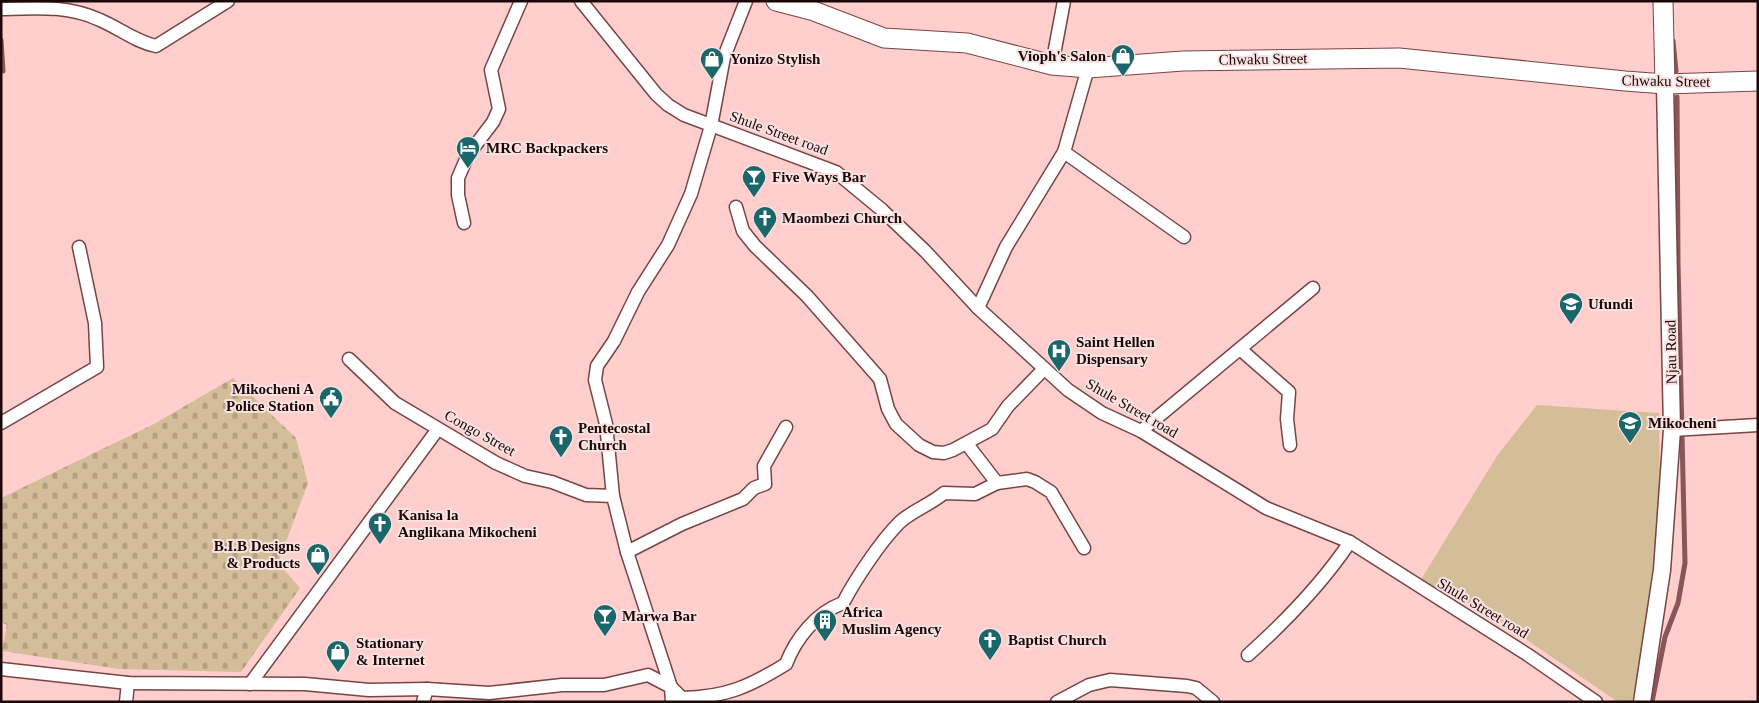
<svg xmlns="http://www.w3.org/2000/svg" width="1759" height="703" font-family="Georgia,serif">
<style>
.cemetery{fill:url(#cemetery-stones)}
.pitch{fill:#d4bd99}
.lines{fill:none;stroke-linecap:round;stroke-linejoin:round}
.stream{stroke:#8b5456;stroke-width:5}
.minor-casing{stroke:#774546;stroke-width:15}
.tertiary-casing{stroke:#774546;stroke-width:19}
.secondary-casing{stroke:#774546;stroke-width:21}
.minor{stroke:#fff;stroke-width:12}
.tertiary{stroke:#fff;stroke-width:16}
.secondary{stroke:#fff;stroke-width:19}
.labels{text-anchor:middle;stroke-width:4;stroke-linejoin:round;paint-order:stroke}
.poi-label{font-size:15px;font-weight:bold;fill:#1a0708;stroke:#fbe2e1;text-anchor:start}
.street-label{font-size:15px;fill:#1a0708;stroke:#fbe2e1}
</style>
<defs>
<pattern id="cemetery-stones" width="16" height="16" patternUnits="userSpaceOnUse" patternTransform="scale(1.25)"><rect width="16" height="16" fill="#d4bd99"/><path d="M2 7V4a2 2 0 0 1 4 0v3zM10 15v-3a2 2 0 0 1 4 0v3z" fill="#b5a182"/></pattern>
</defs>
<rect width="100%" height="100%" fill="#ffcecd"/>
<polygon class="cemetery" points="233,378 296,438 308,483 278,563 300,588 241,672 119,669 2,651 7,625 1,622 1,498 154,424"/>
<polygon class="pitch" points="1537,405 1659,413 1660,504 1646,625 1632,702 1618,702 1483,610 1420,581 1497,456"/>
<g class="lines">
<g class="stream">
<polyline points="1,40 3,71"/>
<polyline points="1673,41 1676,71"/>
<polyline points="1652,702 1665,637 1678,603 1685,563 1678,263 1677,97"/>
</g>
<g class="minor-casing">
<g id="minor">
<polyline points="581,1 656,94 668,105 684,115 836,172 882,210 925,251 978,308 1068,390 1102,413 1141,431 1266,508 1350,542 1528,655 1596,702"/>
<path d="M1 9C36 8 68 5 100 20 119 28 136 42 156 46L228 1"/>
<polyline points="1052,65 1064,1"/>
<polyline points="1064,152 1184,237"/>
<polyline points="736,207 743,231 755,246 807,296 880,379 888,409 896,424 919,445 933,452 944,453 953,450 992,429 1008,406 1043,370"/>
<polyline points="464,223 458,195 458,178 468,155 493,122 499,109 491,70 521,1"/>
<polyline points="978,308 1006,247 1064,152 1088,68"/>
<polyline points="1240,349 1289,392 1287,419 1290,445"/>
<polyline points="349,359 395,403 496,463 525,476 552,482 586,495 613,496"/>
<polyline points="1,423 97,367 95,323 79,247"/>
<polyline points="1672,430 1758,425"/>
<polyline points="1141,431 1313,288"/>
<polyline points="967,444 997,483"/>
<polyline points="627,552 682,524 743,499 754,488 765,484 764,466 786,427"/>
<path d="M1248 655C1287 620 1321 585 1350 542"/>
<path d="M1 669 128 683 305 684 369 690 427 689 489 693 562 685H604L648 675 671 687 682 698C726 697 749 687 786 664 796 638 816 613 843 603 855 580 880 542 899 523 911 511 930 505 944 493L975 494 997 483 1027 479 1035 482 1051 492 1084 548"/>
<polyline points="250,684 438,429"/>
<polyline points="126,702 128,683"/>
<polyline points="423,702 427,689"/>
<polyline points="672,702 671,687 627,552 613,496 606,424 595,380 597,366 614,341 638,292 668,245 691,194 711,126 724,57 746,1"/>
<polyline points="1057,702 1089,685 1110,680 1187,686 1196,688 1213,702"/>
</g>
</g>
<g class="tertiary-casing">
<polyline id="tertiary" points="1642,702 1662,570 1672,430 1665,84"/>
</g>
<g class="secondary-casing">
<g id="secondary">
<polyline points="776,1 811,10 884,38 967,43 1052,65 1088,68 1183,61 1399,58 1625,81 1665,84 1758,81"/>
<polyline points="1663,1 1665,84"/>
</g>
</g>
<use href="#minor" class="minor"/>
<use href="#tertiary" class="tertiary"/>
<use href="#secondary" class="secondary"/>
</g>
<defs>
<g id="shop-pin" transform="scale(1.25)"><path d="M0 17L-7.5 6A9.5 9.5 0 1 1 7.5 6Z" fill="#19676a" stroke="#fbe2e1"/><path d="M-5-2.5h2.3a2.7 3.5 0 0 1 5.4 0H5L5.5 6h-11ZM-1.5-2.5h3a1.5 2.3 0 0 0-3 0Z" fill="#fff"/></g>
<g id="hotel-pin" transform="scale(1.25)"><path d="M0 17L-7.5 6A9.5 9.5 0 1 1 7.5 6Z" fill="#19676a" stroke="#fbe2e1"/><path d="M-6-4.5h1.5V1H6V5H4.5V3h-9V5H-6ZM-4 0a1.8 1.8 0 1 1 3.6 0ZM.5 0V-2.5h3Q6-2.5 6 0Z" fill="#fff"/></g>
<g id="bar-pin" transform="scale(1.25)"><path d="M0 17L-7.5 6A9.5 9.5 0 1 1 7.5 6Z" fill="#19676a" stroke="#fbe2e1"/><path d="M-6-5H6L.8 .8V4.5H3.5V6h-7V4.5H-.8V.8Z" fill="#fff"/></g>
<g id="church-pin" transform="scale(1.25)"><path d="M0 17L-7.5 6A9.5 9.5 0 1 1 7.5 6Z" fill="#19676a" stroke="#fbe2e1"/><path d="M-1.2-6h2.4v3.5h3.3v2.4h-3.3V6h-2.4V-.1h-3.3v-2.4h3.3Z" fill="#fff"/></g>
<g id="university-pin" transform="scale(1.25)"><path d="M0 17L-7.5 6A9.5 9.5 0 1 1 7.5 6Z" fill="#19676a" stroke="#fbe2e1"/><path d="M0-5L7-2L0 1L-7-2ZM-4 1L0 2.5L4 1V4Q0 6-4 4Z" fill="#fff"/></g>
<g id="hospital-pin" transform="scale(1.25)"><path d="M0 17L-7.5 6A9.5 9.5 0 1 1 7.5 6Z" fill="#19676a" stroke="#fbe2e1"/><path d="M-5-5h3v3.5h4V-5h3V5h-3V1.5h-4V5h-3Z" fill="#fff"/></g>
<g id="civic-pin" transform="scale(1.25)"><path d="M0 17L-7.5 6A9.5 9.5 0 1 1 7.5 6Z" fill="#19676a" stroke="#fbe2e1"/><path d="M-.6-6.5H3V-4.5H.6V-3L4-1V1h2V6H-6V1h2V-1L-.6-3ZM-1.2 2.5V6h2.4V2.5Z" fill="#fff"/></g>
<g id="school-pin" transform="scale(1.25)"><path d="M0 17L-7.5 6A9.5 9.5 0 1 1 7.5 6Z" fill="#19676a" stroke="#fbe2e1"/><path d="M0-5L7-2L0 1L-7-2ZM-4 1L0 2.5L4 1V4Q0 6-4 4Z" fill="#fff"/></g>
<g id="building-pin" transform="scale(1.25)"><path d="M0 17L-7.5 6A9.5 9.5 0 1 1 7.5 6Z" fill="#19676a" stroke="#fbe2e1"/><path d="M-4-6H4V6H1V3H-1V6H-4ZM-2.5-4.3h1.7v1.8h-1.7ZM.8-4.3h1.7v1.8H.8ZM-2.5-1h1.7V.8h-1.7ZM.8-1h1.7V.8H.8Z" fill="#fff"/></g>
</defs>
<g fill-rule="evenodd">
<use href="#shop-pin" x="1123" y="56"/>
<use href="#shop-pin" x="712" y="59"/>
<use href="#hotel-pin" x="468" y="148"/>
<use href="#bar-pin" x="754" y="177"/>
<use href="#church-pin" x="765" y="218"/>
<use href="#university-pin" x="1571" y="304"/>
<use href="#hospital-pin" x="1059" y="351"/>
<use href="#civic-pin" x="331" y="398"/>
<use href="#school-pin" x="1630" y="423"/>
<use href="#church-pin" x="561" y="437"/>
<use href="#church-pin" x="380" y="524"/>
<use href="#shop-pin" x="318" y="555"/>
<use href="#bar-pin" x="605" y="616"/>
<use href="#building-pin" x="825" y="621"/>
<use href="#church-pin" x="990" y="640"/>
<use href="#shop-pin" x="338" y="652"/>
</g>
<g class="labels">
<g class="poi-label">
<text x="1106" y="61" text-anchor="end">Vioph's Salon</text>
<text x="730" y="64">Yonizo Stylish</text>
<text x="486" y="153">MRC Backpackers</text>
<text x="772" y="182">Five Ways Bar</text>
<text x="782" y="223">Maombezi Church</text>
<text x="1588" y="309">Ufundi</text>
<text x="1076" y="347">Saint Hellen<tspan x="1076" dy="17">Dispensary</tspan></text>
<text x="314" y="394" text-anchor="end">Mikocheni A<tspan x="314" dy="17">Police Station</tspan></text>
<text x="1648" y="428">Mikocheni</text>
<text x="578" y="433">Pentecostal<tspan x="578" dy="17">Church</tspan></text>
<text x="398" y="520">Kanisa la<tspan x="398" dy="17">Anglikana Mikocheni</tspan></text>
<text x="300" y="551" text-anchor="end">B.I.B Designs<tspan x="300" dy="17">&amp; Products</tspan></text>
<text x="842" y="617">Africa<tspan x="842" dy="17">Muslim Agency</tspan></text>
<text x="622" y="621">Marwa Bar</text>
<text x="1008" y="645">Baptist Church</text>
<text x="356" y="648">Stationary<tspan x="356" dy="17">&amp; Internet</tspan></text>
</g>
<g class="street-label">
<text transform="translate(1263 59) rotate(-1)" y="5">Chwaku Street</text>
<text transform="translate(1666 81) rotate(1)" y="5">Chwaku Street</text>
<text transform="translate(779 133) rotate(20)" y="5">Shule Street road</text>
<text transform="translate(1671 352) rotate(-91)" y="5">Njau Road</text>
<text transform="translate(1132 408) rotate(30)" y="5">Shule Street road</text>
<text transform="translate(480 433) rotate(29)" y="5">Congo Street</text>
<text transform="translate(1483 608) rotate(31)" y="5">Shule Street road</text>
</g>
</g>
<rect width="1759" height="703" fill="none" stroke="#1a0708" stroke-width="5"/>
</svg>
